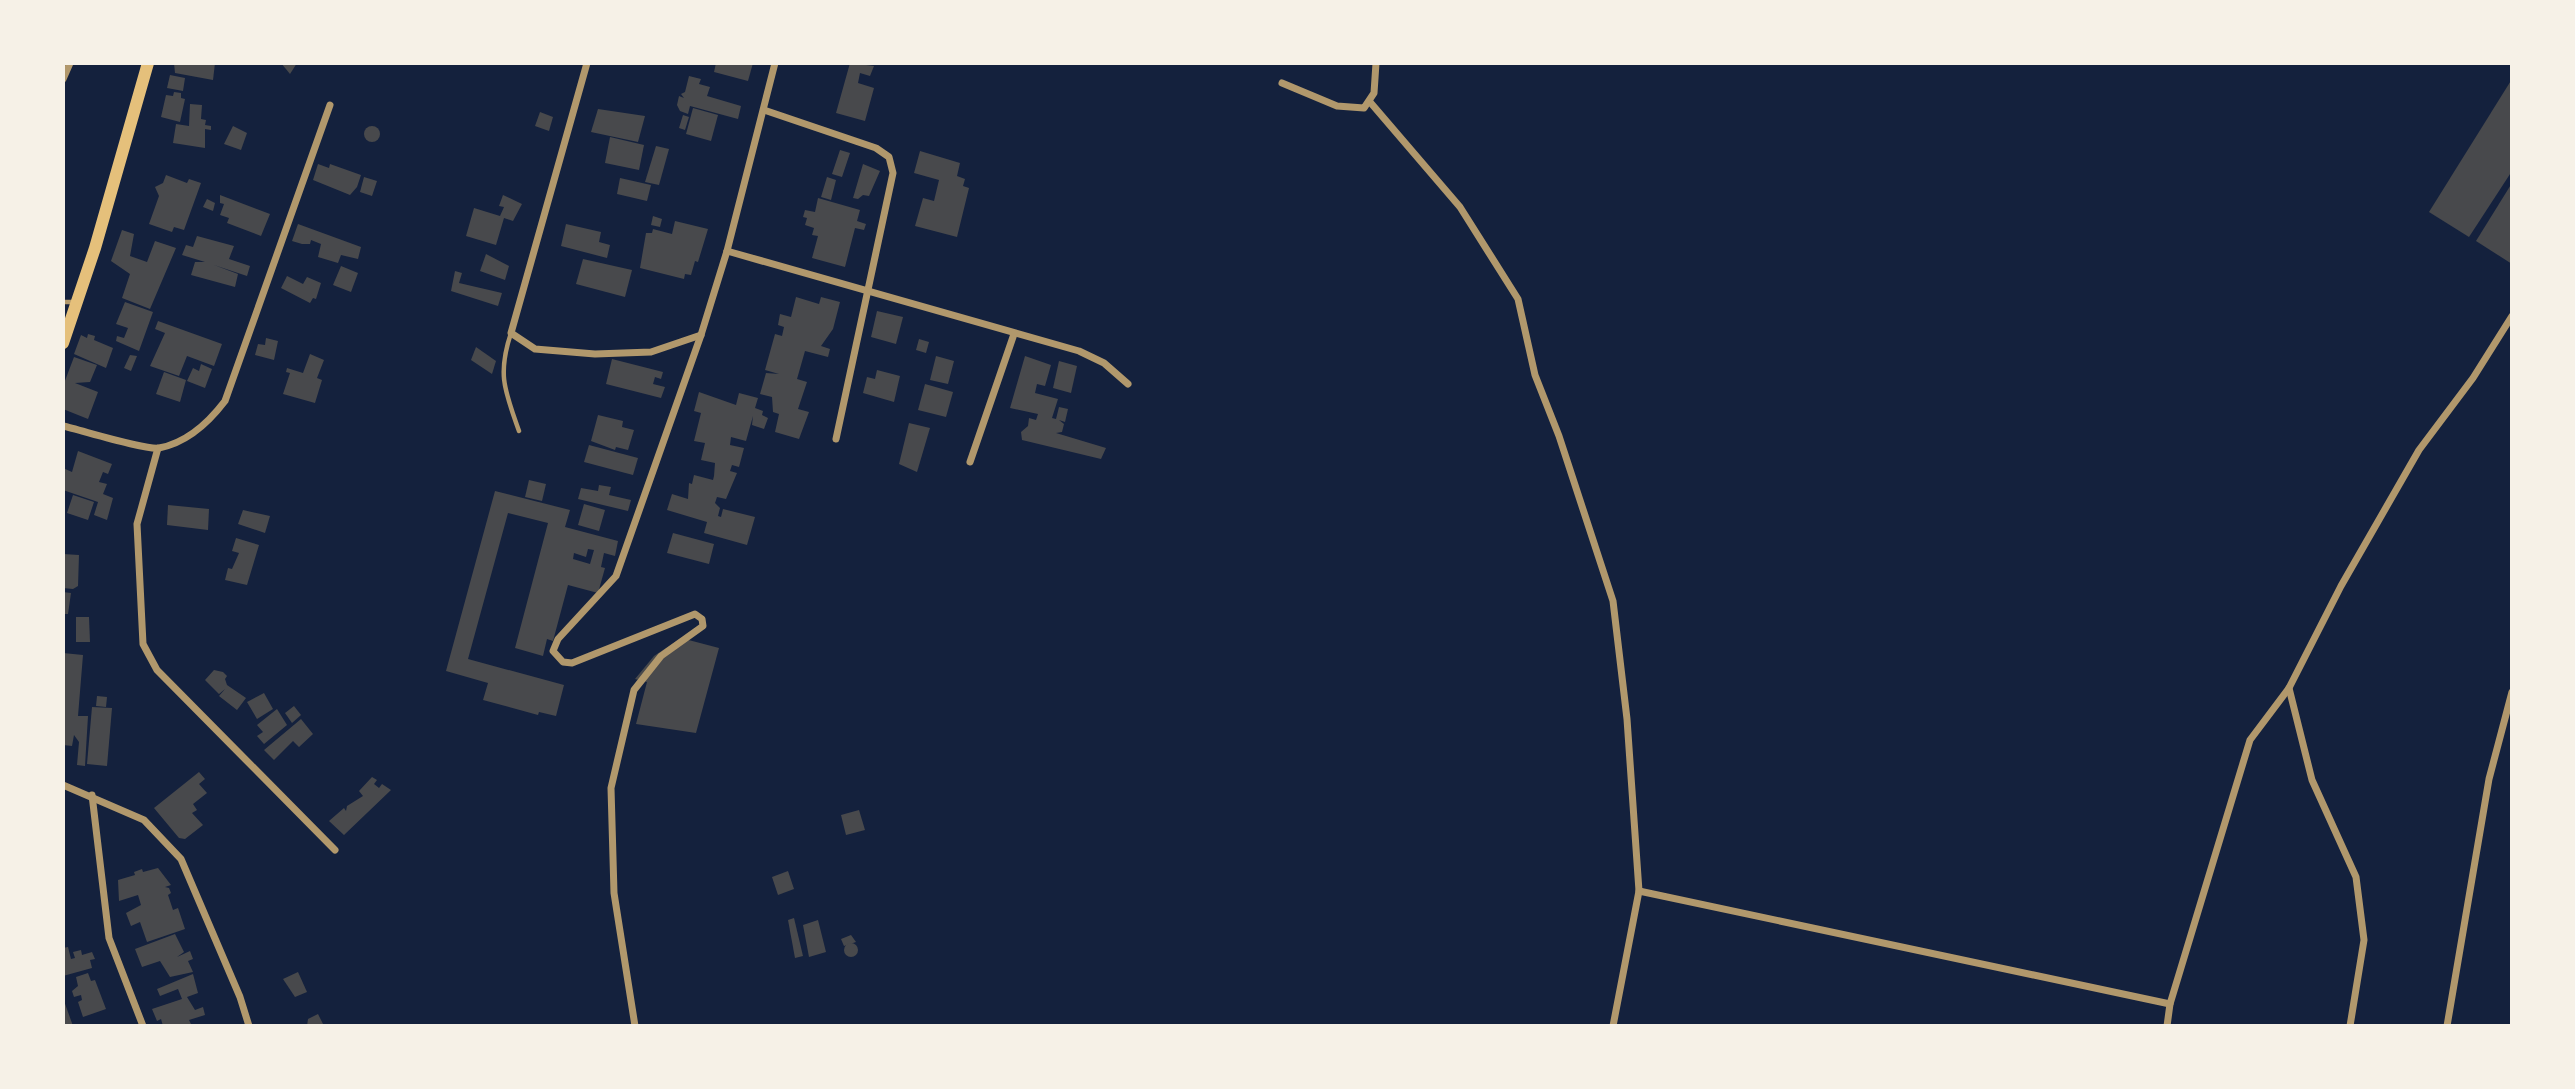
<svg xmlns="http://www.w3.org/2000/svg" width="2575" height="1089" font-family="'Open Sans',sans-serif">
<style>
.building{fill:#48494c;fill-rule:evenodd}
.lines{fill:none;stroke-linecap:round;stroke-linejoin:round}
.service{stroke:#b1986c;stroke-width:4.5}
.minor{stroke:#b1986c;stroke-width:7}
.secondary{stroke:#e5c07b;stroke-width:12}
</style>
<rect width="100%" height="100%" fill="#14213d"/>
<g class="building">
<polygon points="174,63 215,63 213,80 175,73"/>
<polygon points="281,63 297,63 290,74"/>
<polygon points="716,63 753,63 748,81 714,72"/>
<polygon points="850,63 874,66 870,76 860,73 858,83 874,88 865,121 836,113"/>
<polygon points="170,75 185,78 183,91 167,88"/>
<polygon points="689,76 701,79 699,84 710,87 707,96 741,106 738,119 690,106 688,114 680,111 677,105 679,96 684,98 681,94 685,92"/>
<polygon points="2512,79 2512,171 2469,237 2429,212"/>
<polygon points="174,92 181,93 181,98 185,99 180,122 161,117 166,95 173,96"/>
<polygon points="190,104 202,105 201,119 206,120 205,125 211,126 211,130 205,129 205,148 173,143 176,124 189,126"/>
<polygon points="693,108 718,115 711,141 686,134"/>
<polygon points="598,109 645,116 638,142 591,132"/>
<polygon points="540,112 553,117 549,131 535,126"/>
<polygon points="683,115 689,117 685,130 679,128"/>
<polygon points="233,126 247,133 241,150 224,144"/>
<circle cx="372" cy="134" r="8"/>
<polygon points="610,137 644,145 639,170 605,163"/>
<polygon points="656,146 669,149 659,185 645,182"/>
<polygon points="840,150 850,153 842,177 832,174"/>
<polygon points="920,151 960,163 957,176 965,179 963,186 969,188 957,237 915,226 923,198 934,201 939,180 914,173"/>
<polygon points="318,164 329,168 330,164 361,175 357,187 350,195 313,180"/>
<polygon points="863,164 880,171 869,196 863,195 858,199 853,198"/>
<polygon points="166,175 187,183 189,179 201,183 184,230 174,227 172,232 149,224 159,196 155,187 163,183"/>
<polygon points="364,177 377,181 372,196 360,192"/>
<polygon points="827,177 836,180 831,200 821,197"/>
<polygon points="620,178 651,185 647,201 617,194"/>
<polygon points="2512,183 2512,264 2476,241"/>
<polygon points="220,195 270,214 261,236 227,223 229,218 220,215 224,204 220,203"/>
<polygon points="503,195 522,204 513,221 504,218 496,245 466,236 474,208 500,216 504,207 499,206"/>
<polygon points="818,198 860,210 857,221 866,224 864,230 855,228 845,267 812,258 818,236 812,235 814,228 805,225 807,218 803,217 805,210 815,212"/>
<polygon points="207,199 215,203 213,211 203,207"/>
<polygon points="653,216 662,219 660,227 651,225"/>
<polygon points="675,221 708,229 698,262 695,261 691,275 685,274 684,279 640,268 646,233 652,233 653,229 672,234"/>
<polygon points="298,224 361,247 358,259 341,255 338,263 318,257 321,244 311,240 310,244 302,244 292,241"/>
<polygon points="566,224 601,232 599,242 610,245 607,258 561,246"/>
<polygon points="122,230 134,234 130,256 147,262 155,241 176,248 150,309 122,298 130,274 111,261"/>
<polygon points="197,236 234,246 229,259 250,266 247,276 214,265 238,274 235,287 191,275 195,262 205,262 182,255 186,245 193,247"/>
<polygon points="486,254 509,266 505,280 480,271"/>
<polygon points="583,259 632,270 625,297 576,284"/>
<polygon points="341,266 358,273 351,292 333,285"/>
<polygon points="455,271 462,273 459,283 502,293 498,306 451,291"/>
<polygon points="287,276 303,284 307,277 321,283 316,299 313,298 310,303 281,288"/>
<polygon points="796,297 819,304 821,297 840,302 833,329 821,346 830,349 828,357 805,351 797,379 807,382 798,409 809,412 799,439 775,432 779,414 773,412 772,397 760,394 766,373 779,374 765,370 775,334 782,336 784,327 778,325 780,314 791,317"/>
<polygon points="125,302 153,312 139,351 116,341 117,336 124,338 128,328 116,324"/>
<polygon points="877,311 903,317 896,344 871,337"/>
<polygon points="158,321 222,344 214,366 187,356 179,376 150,366 165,333 155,329"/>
<polygon points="88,334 95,336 94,340 113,348 106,368 74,354 81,335 87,338"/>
<polygon points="266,338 278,341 274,360 255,355 258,344 265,345"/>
<polygon points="919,339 929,342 926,353 916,350"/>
<polygon points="476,347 496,361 492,374 471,360"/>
<polygon points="310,354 324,360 317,378 322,380 315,403 283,394 290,373 286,372 287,368 303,373"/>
<polygon points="130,355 137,356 131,371 124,368"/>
<polygon points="936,356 954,361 948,384 930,380"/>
<polygon points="1025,356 1051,365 1045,386 1037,384 1035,393 1058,399 1052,418 1056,419 1059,407 1068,409 1065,422 1059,420 1064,424 1062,432 1056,433 1106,448 1101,459 1022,440 1021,432 1028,426 1029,418 1036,420 1038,414 1010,408"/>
<polygon points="74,357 97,365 90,382 75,383 98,392 88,419 63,409 63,386"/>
<polygon points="612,359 663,372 661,379 655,377 653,384 665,387 661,398 606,384"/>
<polygon points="1059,361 1077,366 1071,393 1053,388"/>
<polygon points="201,364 212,369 205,388 187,381 193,368 199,371"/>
<polygon points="877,370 900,376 894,402 863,393 867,377 875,379"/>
<polygon points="164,372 186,380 180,402 156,394"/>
<polygon points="925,384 953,392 946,417 918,410"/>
<polygon points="699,392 736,405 739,393 758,398 755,408 763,411 762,415 768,418 764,429 752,425 753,416 746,441 731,437 730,445 744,448 739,467 732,465 730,471 737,473 726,499 717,497 715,503 720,508 718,516 721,517 723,509 755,517 747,545 704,533 707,522 667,510 672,494 688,499 689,483 692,484 694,475 713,480 714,476 715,463 701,460 705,443 694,441 701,413 694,411"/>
<polygon points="598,415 623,421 622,427 634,430 628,450 616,447 615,450 591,441"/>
<polygon points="909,423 930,428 917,472 899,464"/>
<polygon points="589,445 638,458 633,475 584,462"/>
<polygon points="78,451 112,464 108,474 103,472 99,482 107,484 103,494 113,498 107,520 94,515 98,502 63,490 63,468 72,472"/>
<polygon points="529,480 546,484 542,501 525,497"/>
<polygon points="599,485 611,487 609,495 631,500 628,511 578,499 581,488 598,491"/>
<path d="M495 491 570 510 565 527 618 541 615 556 604 553 601 567 605 568 598 593 568 585 553 641 547 639 543 656 515 648 548 523 508 513 468 659 564 685 556 716 539 712 538 715 483 700 488 683 446 671ZM588 549 594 550 590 564 573 559 574 553 586 557Z"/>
<polygon points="73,495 94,502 88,520 67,513"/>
<polygon points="584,504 605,510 599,531 578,525"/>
<polygon points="168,505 209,509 208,530 167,525"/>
<polygon points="243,510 270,516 265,533 238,524"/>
<polygon points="673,533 714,544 709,564 667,553"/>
<polygon points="236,538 259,545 247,585 225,580 228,568 232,569 239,553 232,551"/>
<polygon points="63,554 79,555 78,586 73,589 63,588"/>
<polygon points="63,592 71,593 68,614 63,614"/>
<polygon points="76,617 89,617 90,642 76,642"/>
<polygon points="681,638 719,648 696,733 636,724 647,682 635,679 654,656"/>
<polygon points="63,653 83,655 78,716 88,716 85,766 77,765 79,742 74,735 72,746 63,745"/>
<polygon points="214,670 223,672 227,676 225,679 227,685 246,698 237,710 219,696 225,689 219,694 205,680"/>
<polygon points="264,693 273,709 257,719 247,702"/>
<polygon points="97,696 107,697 106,707 96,706"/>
<polygon points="294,706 301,715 292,723 285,713"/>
<polygon points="92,707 112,708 107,766 87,764"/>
<polygon points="277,709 287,725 264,744 257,736 263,732 257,725"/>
<polygon points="301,719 313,734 299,747 293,741 274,760 264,750"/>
<polygon points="199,772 205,779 199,784 207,793 193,804 197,810 192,813 203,825 185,839 179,838 154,808"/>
<polygon points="372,777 377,780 374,784 379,788 382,784 391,790 344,835 329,821 344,808 346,811 347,806 363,796 359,791"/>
<polygon points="859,810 865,830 846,835 841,815"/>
<polygon points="158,868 171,885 165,887 169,888 171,893 168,895 173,910 178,908 185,929 147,942 140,922 131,926 126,913 141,905 138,895 119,901 118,880 135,875 134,872 142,869 143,872"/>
<polygon points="788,871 794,889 778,895 772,877"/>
<polygon points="794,918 803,956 795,958 788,920"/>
<polygon points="818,920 826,952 809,957 803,925"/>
<polygon points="175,934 184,952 177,957 190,951 193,959 188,961 193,972 170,977 160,961 142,967 135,949"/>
<polygon points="851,935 856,942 844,946 841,939"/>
<circle cx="851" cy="950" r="7"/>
<polygon points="68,947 71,959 75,958 73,952 81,950 82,955 92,952 95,959 90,960 92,968 63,976 63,948"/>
<polygon points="298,972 307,992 295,997 283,979"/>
<polygon points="88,973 91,981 95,980 106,1009 83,1017 78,1002 82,1000 81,995 74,997 72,991 78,986 76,977"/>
<polygon points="193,974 198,993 187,997 195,1010 203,1007 205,1015 189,1020 192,1026 163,1026 161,1019 157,1021 152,1009 182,999 178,989 160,996 157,989"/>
<polygon points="63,998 73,1026 63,1026"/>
<polygon points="318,1014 324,1026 307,1026 308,1019"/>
</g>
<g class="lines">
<g class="service">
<polyline points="63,302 76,302"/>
<path d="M511 333C497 375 505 391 519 431"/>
</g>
<g class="minor">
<polyline points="587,63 511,333 535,349 595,354 651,352 701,335"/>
<polyline points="63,79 70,63"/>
<polyline points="1282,83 1337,106 1364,108 1374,93 1376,63"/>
<polyline points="1370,102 1460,207 1518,299 1535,375 1559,436 1613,601 1627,719 1639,891 1613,1026"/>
<polyline points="764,110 876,148 889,157 893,173 836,439"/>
<polyline points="727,251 1079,351 1104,363 1128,384"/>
<path d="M63 426C81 430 145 450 159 448 186 443 209 422 225 401L330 105"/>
<polyline points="158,448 137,524 143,644 157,670 335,850"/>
<polyline points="970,462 1014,334"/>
<polyline points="2289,688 2312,780 2356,877 2364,940 2350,1026"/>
<polyline points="63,785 144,820 181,859 240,997 249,1026"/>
<polyline points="92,795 109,938 143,1026"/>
<polyline points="1639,891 2170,1004"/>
<polyline points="635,1026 614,893 611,788 634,690 661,656 703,626 702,619 695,614 572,663 563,662 553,651 558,639 616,576 701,335 727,251 775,63"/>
<polyline points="2167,1026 2170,1004 2250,740 2289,688 2341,586 2419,450 2473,378 2512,316"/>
<polyline points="2447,1026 2489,779 2512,692"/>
</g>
<polyline class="secondary" points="63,343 95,248 148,63"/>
</g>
<rect width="2575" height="1089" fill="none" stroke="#f6f1e7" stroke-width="130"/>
</svg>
